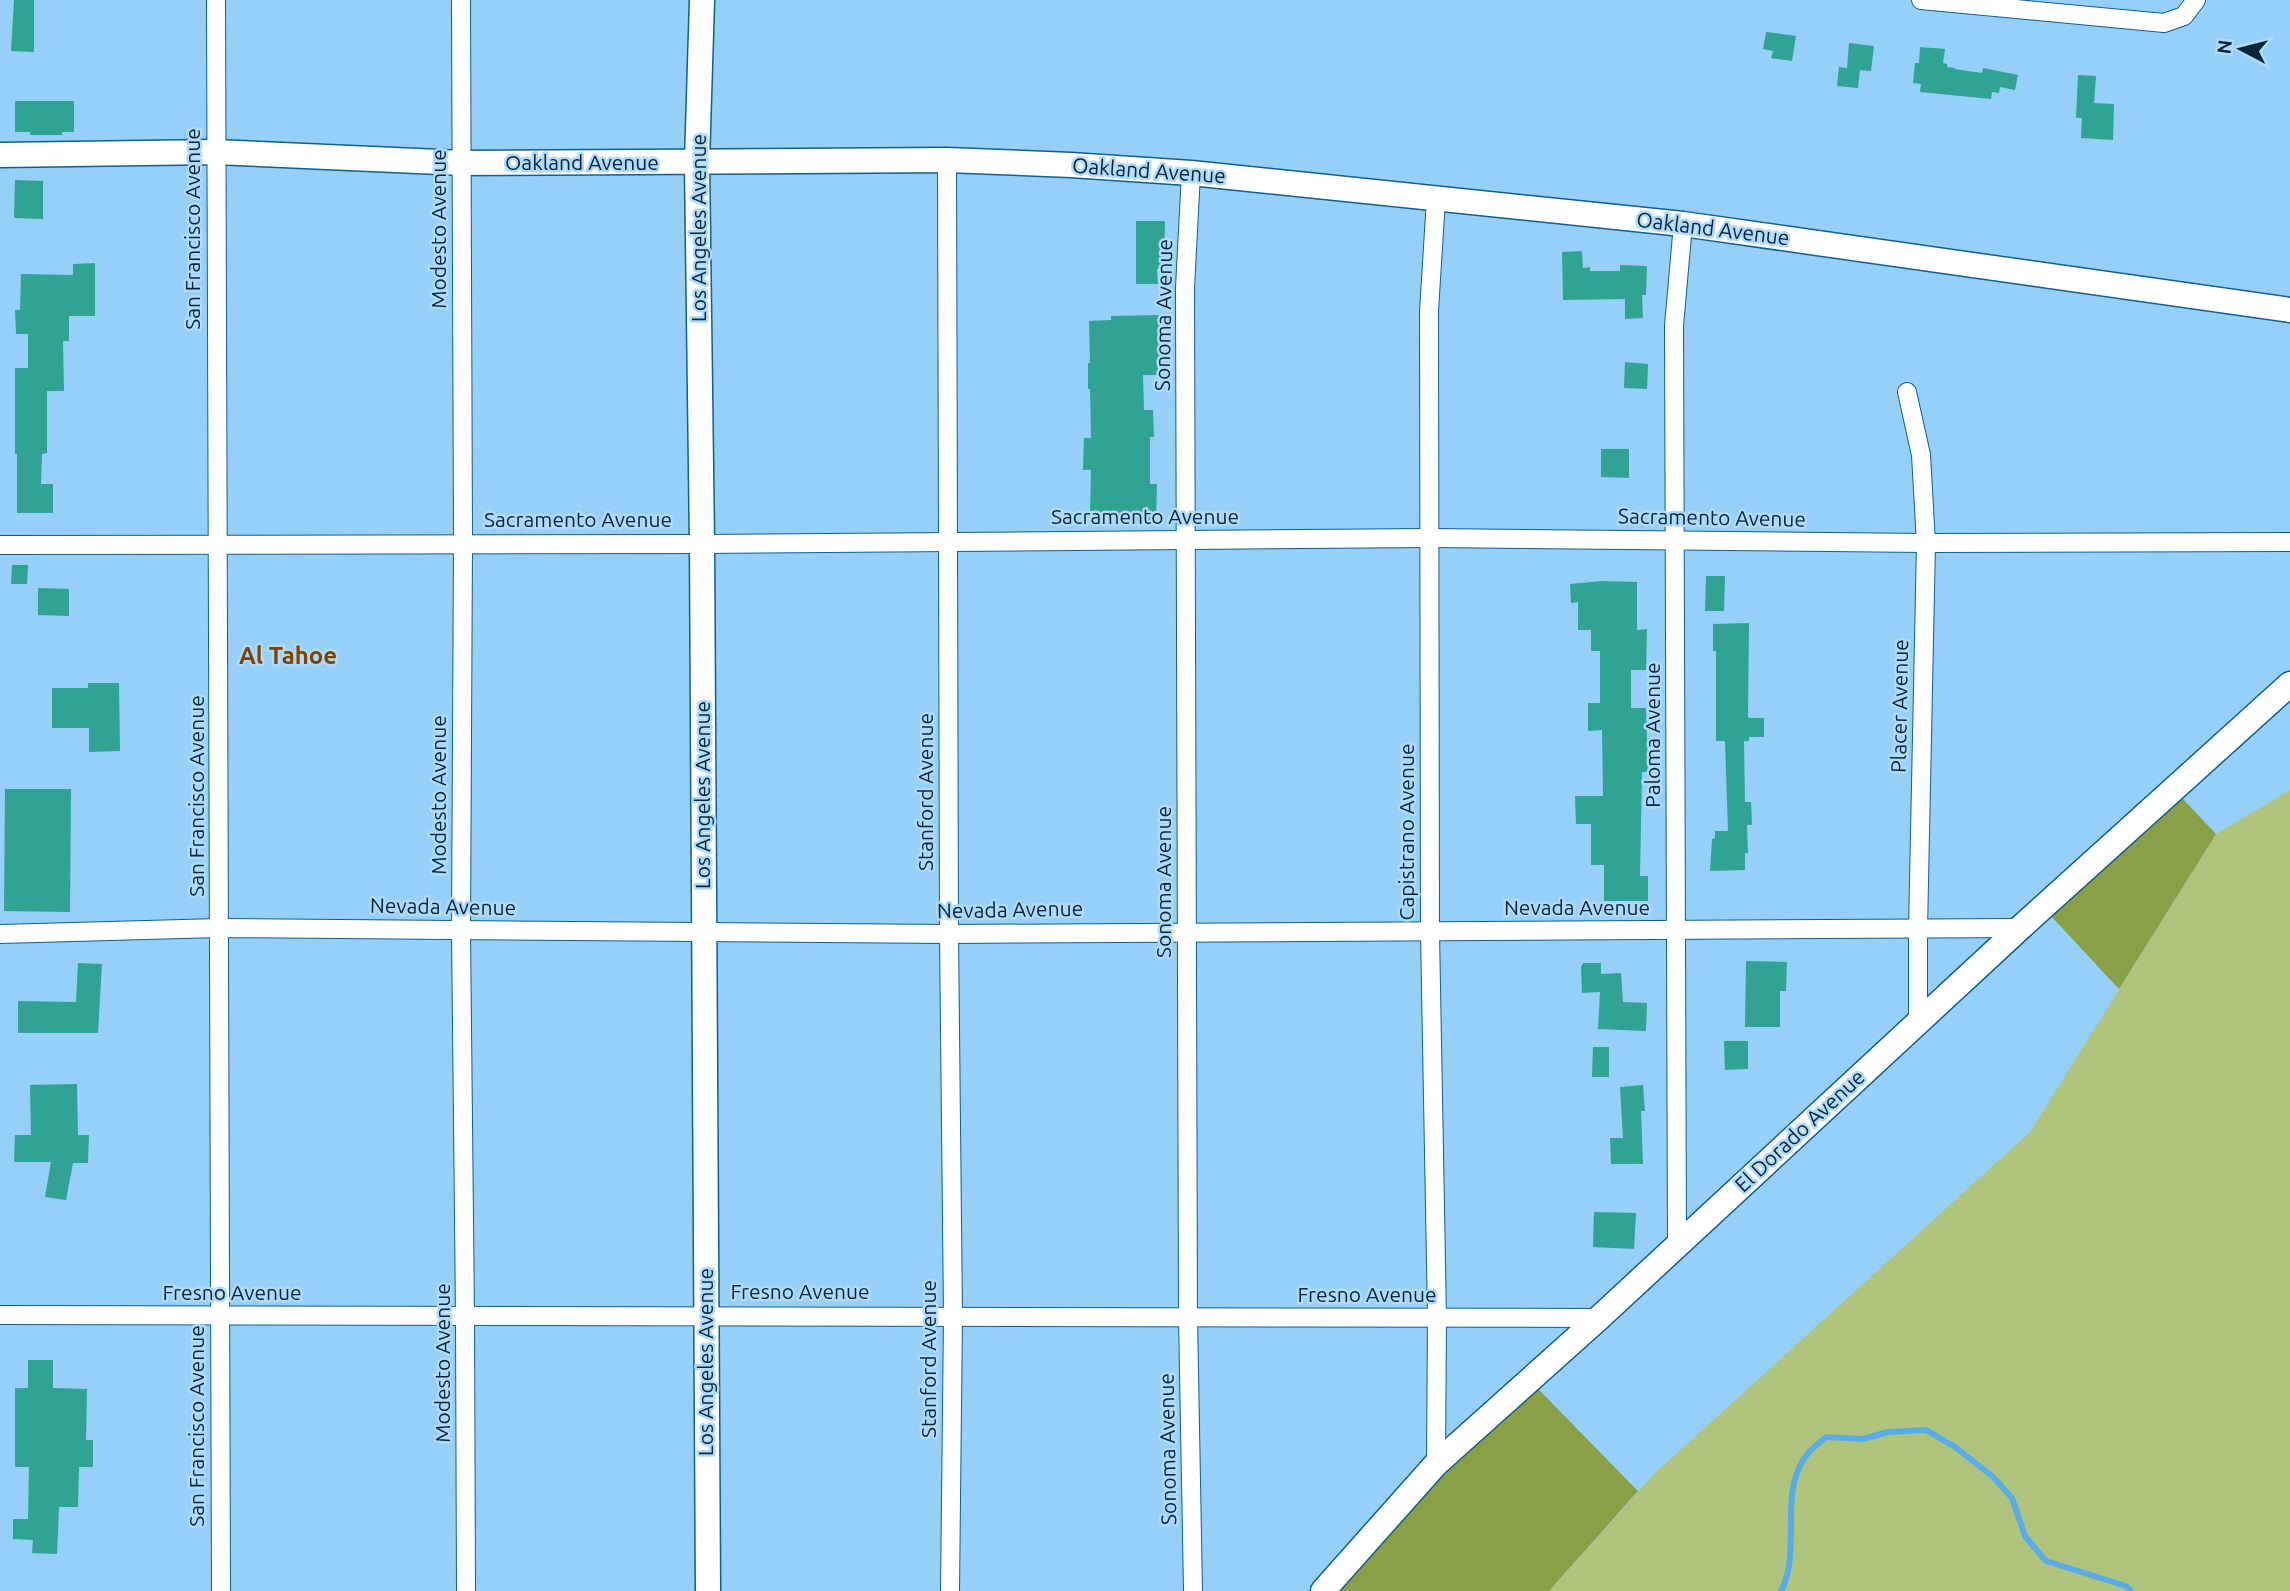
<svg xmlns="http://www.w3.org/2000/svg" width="2290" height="1591" font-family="Ubuntu,sans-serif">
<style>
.green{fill:#b1c47e}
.forest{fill:#8aa046}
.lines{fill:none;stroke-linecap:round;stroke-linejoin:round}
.stream{stroke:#58ade7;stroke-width:6}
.building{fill:#30a392}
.street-casing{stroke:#0e608e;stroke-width:20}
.secondary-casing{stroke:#0e608e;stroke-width:27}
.street{stroke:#fff;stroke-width:18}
.secondary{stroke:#fff;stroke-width:24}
.labels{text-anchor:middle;stroke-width:5;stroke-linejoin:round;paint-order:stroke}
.street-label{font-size:21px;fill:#062539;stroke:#b0dafa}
.quarter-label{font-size:24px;font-weight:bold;fill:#7a4406;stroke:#b0dafa}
</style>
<rect width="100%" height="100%" fill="#96cff8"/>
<polygon class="green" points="2290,790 2290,1591 1549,1591 1654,1474 2030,1132 2216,834"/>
<g class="forest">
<polygon points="2180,796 2216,834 2119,989 2050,915"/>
<path d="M1538 1389 1638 1491 1549 1591H1326C1394 1520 1465 1454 1538 1389Z"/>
</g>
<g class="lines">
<path class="stream" d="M1781 1591C1803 1549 1776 1490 1809 1452 1814 1447 1820 1442 1826 1437L1863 1439 1888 1432 1926 1430 1955 1447 1992 1476 2012 1498 2025 1536 2046 1561 2126 1586 2131 1591"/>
</g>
<g class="building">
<polygon points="14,0 34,0 34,52 11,51"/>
<polygon points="1766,32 1796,36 1792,61 1771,58 1773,51 1763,49"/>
<polygon points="1849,43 1874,46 1871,71 1860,70 1858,88 1837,86 1839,67 1847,68"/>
<polygon points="1920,47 1945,49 1943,63 1947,64 1947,67 1955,68 1954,69 1982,73 1983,68 2018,75 2015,90 2000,87 1999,93 1992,92 1991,99 1920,92 1921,84 1913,83 1915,63 1919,63"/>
<polygon points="2078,75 2096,76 2094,103 2114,104 2113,140 2081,138 2082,118 2076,118"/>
<polygon points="15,101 74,101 74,132 62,132 62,135 30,135 30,132 15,132"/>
<polygon points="15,180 43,181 43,219 14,218"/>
<polygon points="1136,221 1165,221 1164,269 1157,269 1158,284 1136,284"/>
<polygon points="1582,251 1583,268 1590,267 1590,271 1620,271 1620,265 1647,266 1646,295 1642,295 1643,318 1625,319 1625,299 1563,300 1562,252"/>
<polygon points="95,263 95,316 69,316 69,341 63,341 64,391 47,391 47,453 42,454 41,484 53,484 53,513 17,513 17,454 15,454 15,368 28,368 28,334 16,334 15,310 20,310 21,274 73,275 73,264"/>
<polygon points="1160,315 1158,375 1143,375 1144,410 1153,410 1154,437 1150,437 1150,484 1157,484 1156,522 1134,521 1134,518 1111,518 1111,513 1090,513 1091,470 1083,470 1084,438 1091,438 1090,389 1088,389 1088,363 1090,363 1089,321 1111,320 1111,316"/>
<polygon points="1625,362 1648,364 1647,389 1624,388"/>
<polygon points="1601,449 1629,449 1629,478 1601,477"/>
<polygon points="12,565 28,565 27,584 11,584"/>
<polygon points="1706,576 1725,576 1724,611 1705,611"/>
<polygon points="1602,581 1637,582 1637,630 1647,629 1646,670 1631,670 1631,708 1646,708 1648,772 1642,772 1640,876 1648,876 1648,901 1604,901 1604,865 1591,865 1591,824 1576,824 1575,796 1603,796 1602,730 1588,731 1588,703 1600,703 1600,651 1591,651 1591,630 1578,630 1578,602 1571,603 1570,584"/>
<polygon points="38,588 69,589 69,616 38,615"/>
<polygon points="1749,623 1748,716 1749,718 1764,718 1764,737 1749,737 1749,741 1744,741 1745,802 1751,802 1752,825 1747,825 1748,853 1745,853 1745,870 1710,871 1712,839 1715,838 1715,831 1728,831 1725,741 1716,741 1716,651 1713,651 1713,624"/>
<polygon points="88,683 119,683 120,751 89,752 89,728 52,728 52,688 88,688"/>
<polygon points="5,789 71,789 70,912 4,911"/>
<polygon points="1746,961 1787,962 1786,991 1780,991 1780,1027 1745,1027"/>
<polygon points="78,963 102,964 98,1033 18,1033 18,1001 76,1002"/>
<polygon points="1583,963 1601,963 1601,974 1621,973 1623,1002 1647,1003 1646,1031 1598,1029 1600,992 1582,993 1581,967"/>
<polygon points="1724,1041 1748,1041 1748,1069 1725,1070"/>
<polygon points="1593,1047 1609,1047 1609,1077 1592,1077"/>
<polygon points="77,1084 78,1135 89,1135 88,1163 73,1163 66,1200 45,1197 51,1162 14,1162 15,1135 31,1135 30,1085"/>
<polygon points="1643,1085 1645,1111 1641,1111 1643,1164 1611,1164 1610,1138 1623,1138 1620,1087"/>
<polygon points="1594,1212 1636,1213 1634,1249 1593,1247"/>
<polygon points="28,1360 53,1360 53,1388 87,1389 86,1440 93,1440 93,1467 79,1467 78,1507 59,1507 57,1554 32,1553 33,1540 13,1539 13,1519 28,1519 29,1467 15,1467 15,1388 28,1388"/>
</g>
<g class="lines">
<g class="street-casing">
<g id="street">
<polyline points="216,0 221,1591"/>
<polyline points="461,0 463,542 461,930 465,1315 466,1591"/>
<polyline points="1921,0 2164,23 2184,16 2196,0"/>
<polyline points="947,160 949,934 953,1316 950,1591"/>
<polyline points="1191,173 1185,288 1188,1317 1193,1591"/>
<polyline points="1436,199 1429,311 1430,932 1437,1318 1436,1464"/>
<polyline points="1907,392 1921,455 1926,543 1918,930 1918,1022"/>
<polyline points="0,545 702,544 1431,538 1926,543 2290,542"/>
<polyline points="0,934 219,928 949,934 2020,928"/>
<polyline points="1677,1246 1674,326 1683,224"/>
<polyline points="0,1315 1599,1318"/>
</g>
</g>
<g class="secondary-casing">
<g id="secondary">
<polyline points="702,0 697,162 702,544 708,1591"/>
<polyline points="0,155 215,152 462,163 947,160 1071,165 1191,173 1683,224 2290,310"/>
<polyline points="1323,1591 1436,1464 1599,1318 2020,928 2290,684"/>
</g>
</g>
<use href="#street" class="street"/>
<use href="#secondary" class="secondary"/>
</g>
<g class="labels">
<g class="street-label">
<text x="582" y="170">Oakland Avenue</text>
<text transform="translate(1149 171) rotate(4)" y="7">Oakland Avenue</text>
<text transform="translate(699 228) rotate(-90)" y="7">Los Angeles Avenue</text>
<text transform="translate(193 229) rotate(-90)" y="7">San Francisco Avenue</text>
<text transform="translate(439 229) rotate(-90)" y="7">Modesto Avenue</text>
<text transform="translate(1713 229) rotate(7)" y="7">Oakland Avenue</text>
<text transform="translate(1164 315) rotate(-89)" y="7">Sonoma Avenue</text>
<text x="1145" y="524">Sacramento Avenue</text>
<text transform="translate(1712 518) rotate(1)" y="7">Sacramento Avenue</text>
<text x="578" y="527">Sacramento Avenue</text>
<text transform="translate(1900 706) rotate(-89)" y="7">Placer Avenue</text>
<text transform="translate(1653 735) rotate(-90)" y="7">Paloma Avenue</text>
<text transform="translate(926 792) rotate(-90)" y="7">Stanford Avenue</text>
<text transform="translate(439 795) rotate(-90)" y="7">Modesto Avenue</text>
<text transform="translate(703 795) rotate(-90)" y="7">Los Angeles Avenue</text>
<text transform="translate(197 796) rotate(-90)" y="7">San Francisco Avenue</text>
<text transform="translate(1407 832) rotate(-90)" y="7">Capistrano Avenue</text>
<text transform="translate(1164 882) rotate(-90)" y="7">Sonoma Avenue</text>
<text transform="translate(443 907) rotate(1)" y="7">Nevada Avenue</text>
<text x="1577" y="915">Nevada Avenue</text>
<text transform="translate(1010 910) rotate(-1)" y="7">Nevada Avenue</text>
<text transform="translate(1800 1131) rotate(-43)" y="7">El Dorado Avenue</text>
<text x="800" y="1299">Fresno Avenue</text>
<text x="232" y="1300">Fresno Avenue</text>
<text x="1367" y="1302">Fresno Avenue</text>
<text transform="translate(929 1359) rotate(-90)" y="7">Stanford Avenue</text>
<text transform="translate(706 1362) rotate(-90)" y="7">Los Angeles Avenue</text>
<text transform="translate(443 1363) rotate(-90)" y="7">Modesto Avenue</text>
<text transform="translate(197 1426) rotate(-90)" y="7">San Francisco Avenue</text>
<text transform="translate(1168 1449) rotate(-91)" y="7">Sonoma Avenue</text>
</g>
<g class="quarter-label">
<text x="288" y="664">Al Tahoe</text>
</g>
</g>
<g transform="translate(2241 49) rotate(277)" stroke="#b0dafa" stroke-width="5" paint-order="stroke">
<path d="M0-5L12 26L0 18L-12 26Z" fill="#062539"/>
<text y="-10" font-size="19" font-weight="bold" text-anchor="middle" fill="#062539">N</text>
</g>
</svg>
